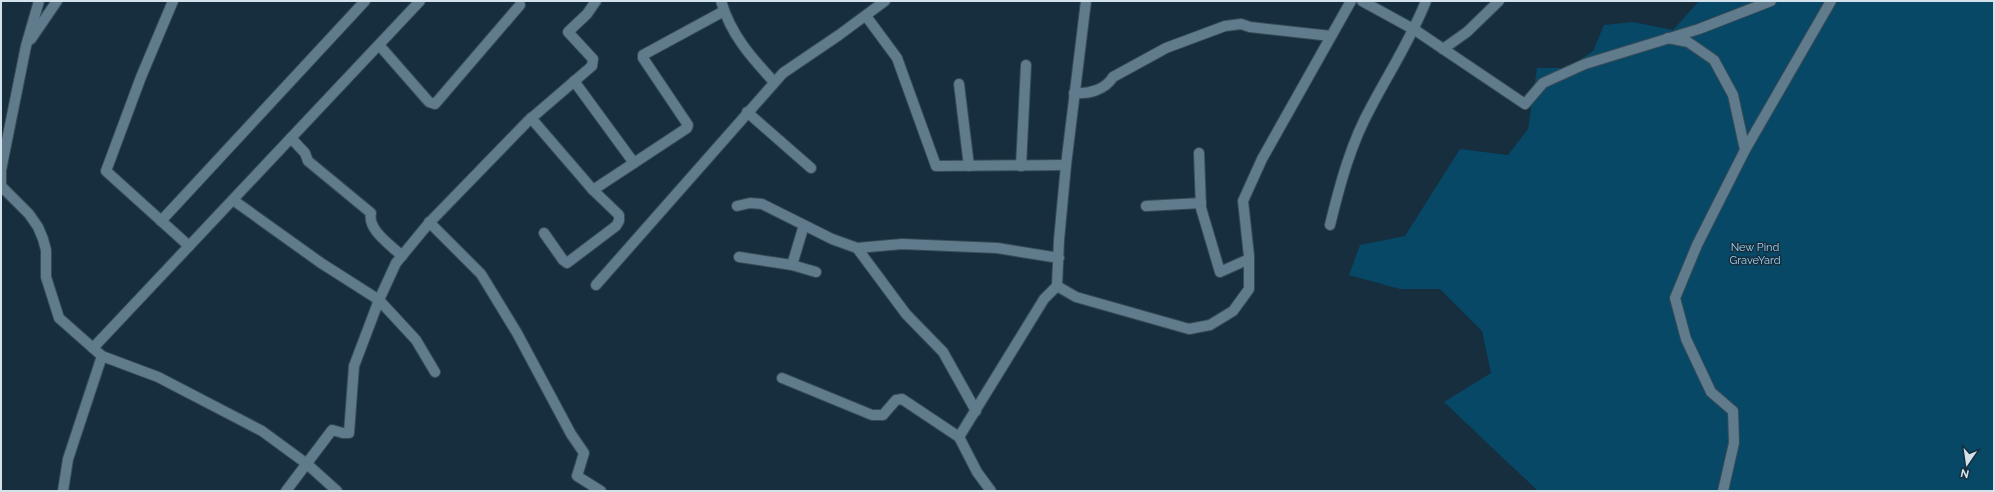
<svg xmlns="http://www.w3.org/2000/svg" width="1995" height="492" font-family="Raleway,sans-serif">
<style>
.green{fill:#064866}
.lines{fill:none;stroke-linecap:round;stroke-linejoin:round}
.minor-casing{stroke:#374b57;stroke-width:12}
.minor{stroke:#607b8c;stroke-width:10}
.labels{text-anchor:middle;stroke-width:3;stroke-linejoin:round;paint-order:stroke}
.park-label{font-size:11px;fill:#a7d4f0;stroke:#162e3d}
</style>
<rect width="100%" height="100%" fill="#162e3d"/>
<polygon class="green" points="1699,1 1994,1 1994,491 1538,491 1444,402 1491,373 1482,331 1440,289 1400,289 1349,275 1360,245 1405,236 1460,149 1508,155 1528,129 1537,68 1568,68 1593,51 1604,25 1633,22 1673,30"/>
<g class="lines">
<g class="minor-casing">
<g id="minor">
<polyline points="173,1 141,77 106,171 189,246"/>
<path d="M721 1C731 35 751 57 774 82"/>
<polyline points="1362,1 1415,30 1525,104 1543,83 1585,64 1699,29 1771,1"/>
<polyline points="866,16 897,58 936,166 1066,165"/>
<polyline points="1668,38 1688,42 1714,60 1733,95 1745,150 1697,245 1675,298 1686,339 1711,392 1733,411 1734,443 1723,491"/>
<polyline points="31,39 57,1"/>
<polyline points="379,45 429,102 435,104 520,5"/>
<polyline points="1443,49 1467,32 1499,1"/>
<polyline points="574,81 634,163"/>
<polyline points="959,84 969,166"/>
<path d="M1074 93C1089 94 1105 90 1113 77L1166 48 1225 26 1241 24 1250 27 1331 36"/>
<polyline points="747,112 811,168"/>
<polyline points="531,118 593,190 619,215 619,221 616,226 567,263 563,260 544,233"/>
<path d="M291 138 305 153 308 161 371 213C367 230 391 245 402 256"/>
<polyline points="1745,150 1831,1"/>
<polyline points="1199,153 1201,208 1220,272 1249,259"/>
<polyline points="1021,166 1026,65"/>
<polyline points="2,187 29,214 38,227 43,239 46,250 46,277 59,318 102,356 158,377 262,431 307,464 337,491"/>
<polyline points="1,190 1,170 26,46 39,1"/>
<polyline points="593,190 687,128 688,125 643,58 643,55 724,11"/>
<polyline points="233,200 321,263 379,300 416,340 435,372"/>
<polyline points="737,206 750,203 762,204 832,239 857,248 902,244 997,248 1059,258"/>
<polyline points="1146,206 1201,203"/>
<polyline points="161,221 365,1"/>
<polyline points="429,222 481,274 517,333 571,434 584,453 577,476 601,491"/>
<path d="M1330 225C1340 184 1351 143 1371 107 1390 71 1411 39 1426 1"/>
<polyline points="857,248 906,314 943,352 976,411"/>
<polyline points="739,257 792,265 816,272"/>
<polyline points="792,265 804,225"/>
<polyline points="596,285 783,73 839,35 885,1"/>
<polyline points="1057,286 1076,297 1189,329 1210,325 1233,311 1249,289 1249,256 1243,201 1262,159 1351,1"/>
<polyline points="93,348 420,1"/>
<polyline points="782,378 872,415 883,415 896,400 902,399 959,437"/>
<polyline points="63,491 68,459 102,356"/>
<polyline points="286,491 332,430 343,433 349,433 354,366 379,300 396,263 429,223 528,121 592,66 593,59 568,32 587,14 596,1"/>
<polyline points="991,491 977,472 959,437 1044,299 1057,286 1059,240 1066,165 1086,1"/>
</g>
</g>
<use href="#minor" class="minor"/>
</g>
<g class="labels">
<g class="park-label">
<text x="1755" y="251">New Pind<tspan x="1755" dy="13">GraveYard</tspan></text>
</g>
</g>
<rect width="1995" height="492" fill="none" stroke="#d3e2eb" stroke-width="4"/>
<g transform="translate(1967 464) rotate(193)" stroke="#162e3d" stroke-width="3" paint-order="stroke">
<path d="M0-3L7 15L0 10L-7 15Z" fill="#d3e2eb"/>
<text y="-6" font-size="11" font-weight="bold" text-anchor="middle" fill="#d3e2eb">N</text>
</g>
</svg>
